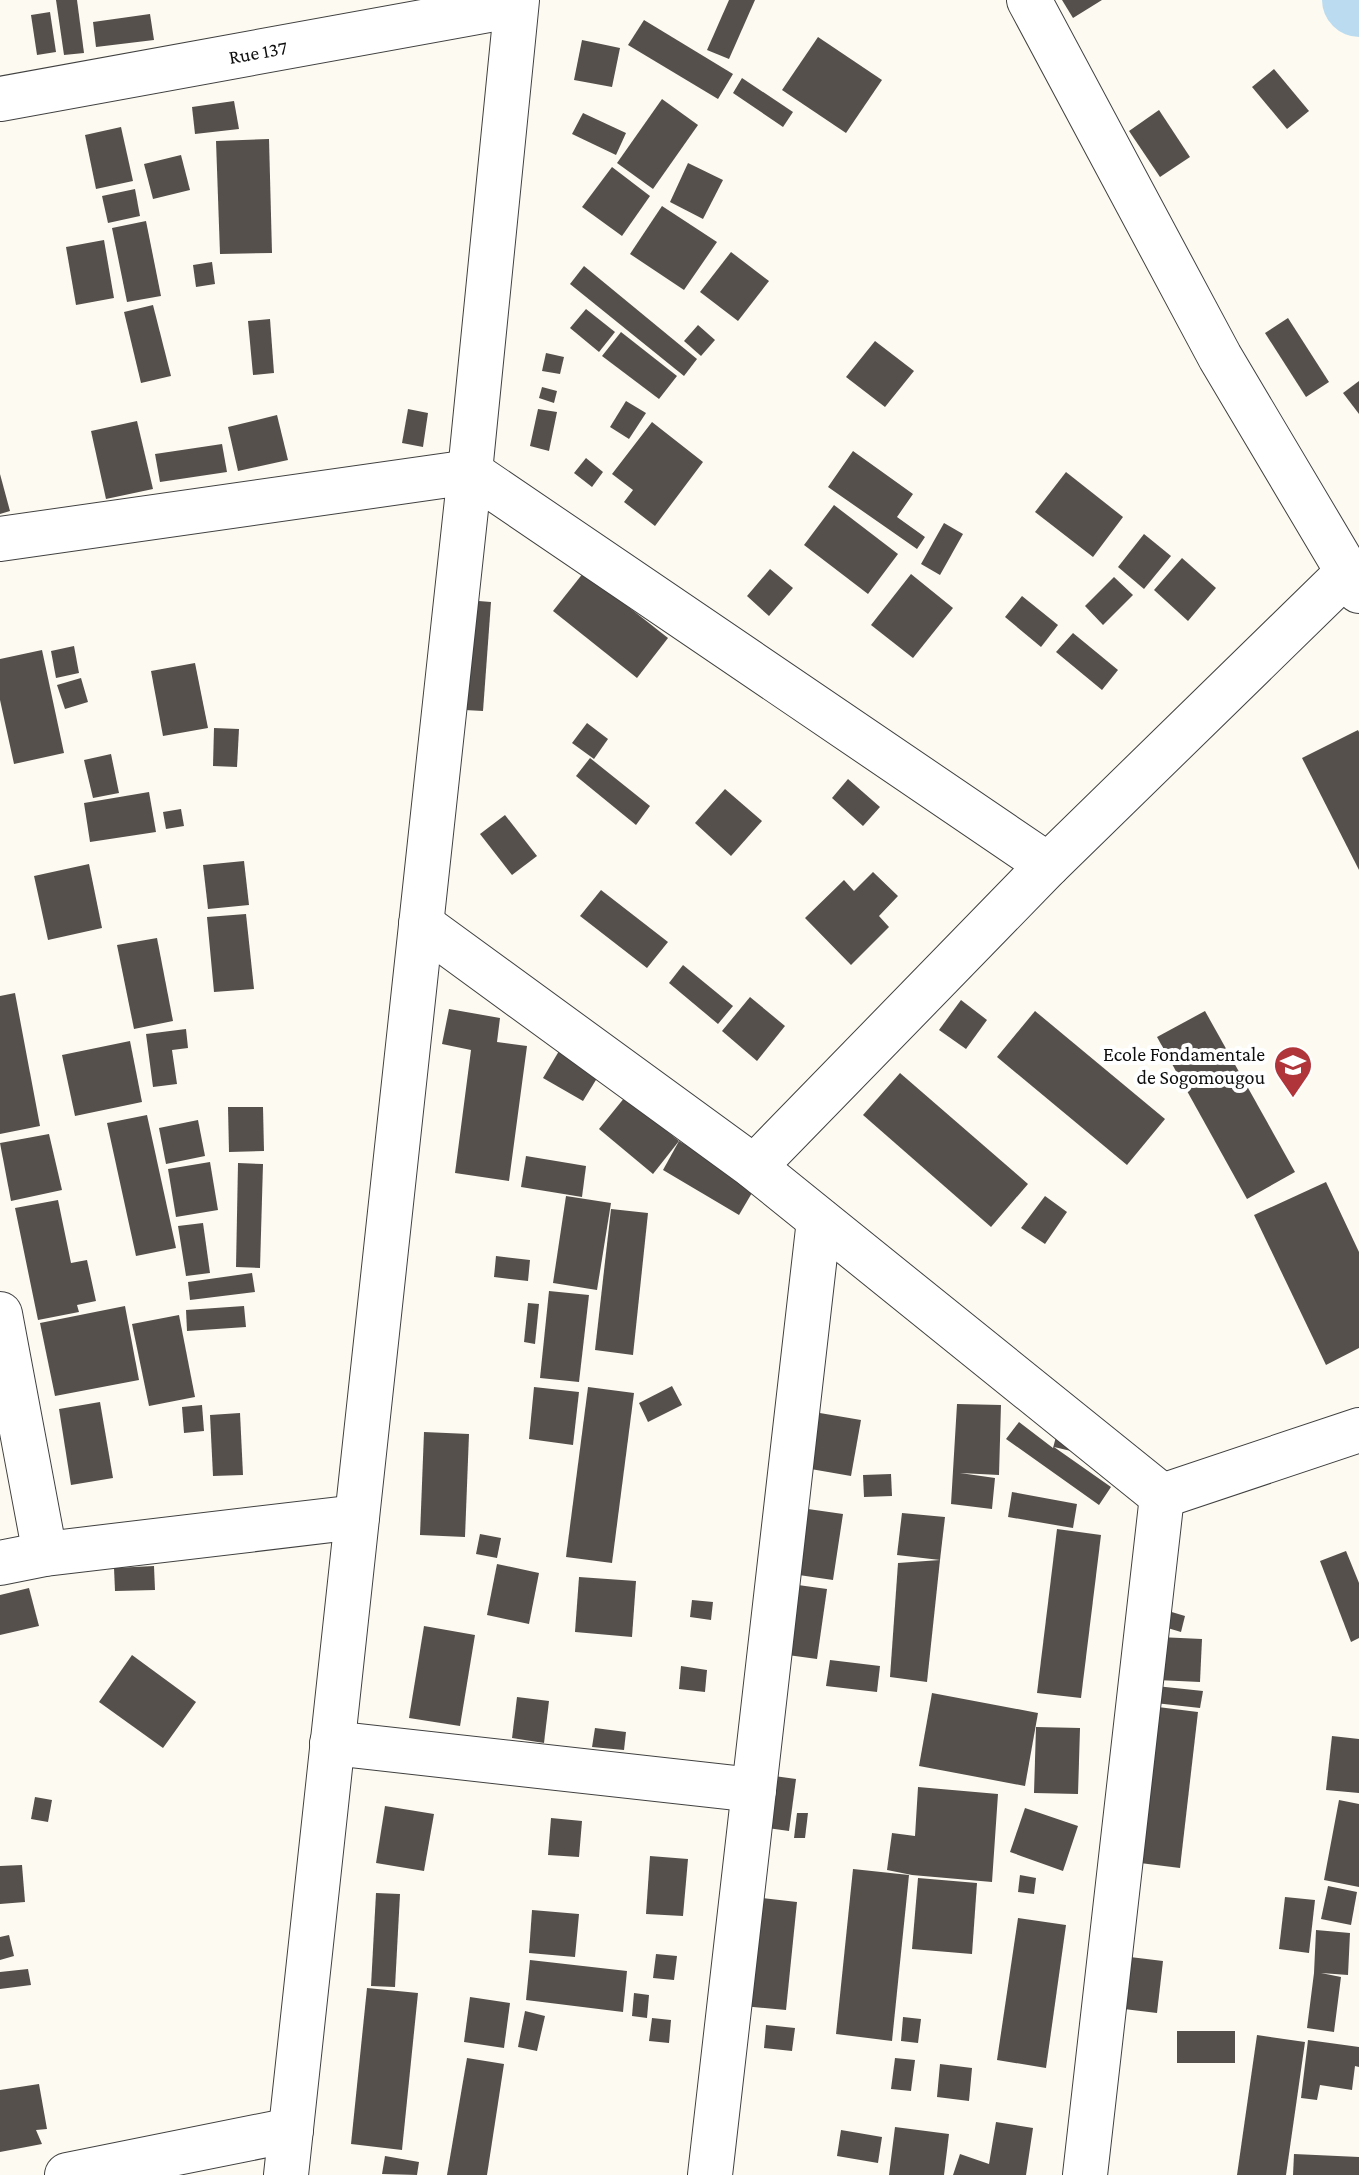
<svg xmlns="http://www.w3.org/2000/svg" width="1359" height="2175" font-family="'Crimson Pro',serif">
<style>
.lines{fill:none;stroke-linecap:round;stroke-linejoin:round}
.river{stroke:#bbdcf0;stroke-width:72}
.building{fill:#56504c}
.minor-casing{stroke:#414141;stroke-width:46}
.minor{stroke:#fff;stroke-width:44}
.labels{text-anchor:middle;stroke-width:8;stroke-linejoin:round;paint-order:stroke}
.street-label{font-size:20px;fill:#0e0e0e;stroke:#fff}
.poi-label{font-size:20px;fill:#0e0e0e;stroke:#fff;text-anchor:end}
</style>
<rect width="100%" height="100%" fill="#fdfbf1"/>
<g class="lines">
<polyline class="river" points="1358,0 1359,1"/>
</g>
<g class="building">
<polygon points="56,0 77,0 84,53 64,55"/>
<polygon points="729,0 755,0 729,59 707,50"/>
<polygon points="1062,0 1102,0 1073,18"/>
<polygon points="50,12 56,52 37,55 31,15"/>
<polygon points="150,14 154,40 96,47 93,22"/>
<polygon points="644,20 733,74 718,99 628,45"/>
<polygon points="818,37 882,80 846,133 782,90"/>
<polygon points="582,40 620,48 612,87 574,80"/>
<polygon points="1274,69 1309,111 1287,129 1252,87"/>
<polygon points="742,78 793,112 783,127 733,93"/>
<polygon points="662,99 698,125 653,189 617,163"/>
<polygon points="234,101 239,129 195,134 192,107"/>
<polygon points="1159,110 1190,157 1160,177 1129,131"/>
<polygon points="583,113 626,133 616,155 572,134"/>
<polygon points="121,127 133,181 96,189 85,135"/>
<polygon points="269,139 272,253 220,254 216,141"/>
<polygon points="181,155 190,190 153,199 144,164"/>
<polygon points="688,163 723,180 703,219 670,202"/>
<polygon points="612,167 650,196 622,236 582,207"/>
<polygon points="135,189 140,216 108,223 102,196"/>
<polygon points="662,206 717,242 684,290 630,254"/>
<polygon points="146,221 161,296 127,302 112,228"/>
<polygon points="104,240 114,298 76,305 66,247"/>
<polygon points="731,252 769,281 738,321 700,292"/>
<polygon points="212,262 215,284 196,287 193,265"/>
<polygon points="584,266 697,359 684,376 570,284"/>
<polygon points="153,305 171,376 141,383 124,312"/>
<polygon points="586,309 615,332 599,352 570,328"/>
<polygon points="1288,318 1329,382 1306,397 1265,333"/>
<polygon points="270,319 274,373 253,375 248,321"/>
<polygon points="698,325 715,340 701,356 684,341"/>
<polygon points="621,332 677,376 659,399 602,356"/>
<polygon points="875,341 914,371 885,407 846,377"/>
<polygon points="546,353 564,357 560,374 542,371"/>
<polygon points="1359,381 1359,414 1343,393"/>
<polygon points="542,387 557,391 554,403 539,398"/>
<polygon points="626,401 646,413 629,439 610,427"/>
<polygon points="408,409 428,413 423,447 402,443"/>
<polygon points="538,409 557,412 549,451 530,446"/>
<polygon points="277,415 288,460 238,471 228,427"/>
<polygon points="137,421 153,489 106,499 91,431"/>
<polygon points="652,422 703,462 655,526 624,502 633,490 612,474"/>
<polygon points="222,444 227,472 160,482 155,454"/>
<polygon points="853,451 913,494 897,517 925,537 917,549 828,487"/>
<polygon points="586,458 603,472 592,487 574,473"/>
<polygon points="1066,472 1123,517 1093,557 1035,512"/>
<polygon points="0,474 10,511 0,514"/>
<polygon points="834,505 898,554 868,594 804,545"/>
<polygon points="944,523 963,534 940,575 921,564"/>
<polygon points="1144,534 1171,556 1144,589 1118,567"/>
<polygon points="1182,558 1216,588 1188,621 1154,590"/>
<polygon points="770,569 793,588 769,616 747,596"/>
<polygon points="584,572 668,638 637,678 553,611"/>
<polygon points="911,574 953,608 913,658 871,625"/>
<polygon points="1114,577 1133,595 1103,625 1085,606"/>
<polygon points="1022,596 1058,625 1041,647 1005,617"/>
<polygon points="454,599 491,602 483,711 446,709"/>
<polygon points="1073,633 1118,670 1102,690 1056,652"/>
<polygon points="74,646 79,673 56,678 51,651"/>
<polygon points="42,650 64,753 14,764 0,700 0,659"/>
<polygon points="195,663 208,728 163,736 151,671"/>
<polygon points="81,678 88,702 65,709 57,685"/>
<polygon points="587,723 608,739 594,759 572,743"/>
<polygon points="214,728 239,729 237,767 213,766"/>
<polygon points="1358,730 1359,732 1359,870 1302,758"/>
<polygon points="111,754 119,793 93,798 84,760"/>
<polygon points="590,758 650,806 636,825 576,776"/>
<polygon points="848,779 880,807 863,826 832,798"/>
<polygon points="725,789 762,821 731,856 695,823"/>
<polygon points="149,792 156,832 90,842 84,803"/>
<polygon points="181,809 184,826 166,829 163,812"/>
<polygon points="505,815 537,856 512,875 480,834"/>
<polygon points="244,861 249,905 208,909 203,865"/>
<polygon points="89,864 102,928 48,940 34,876"/>
<polygon points="873,872 898,896 879,916 889,927 851,965 805,918 844,880 854,891"/>
<polygon points="601,890 668,942 647,968 580,916"/>
<polygon points="246,914 254,989 214,992 207,917"/>
<polygon points="157,938 173,1021 134,1029 117,945"/>
<polygon points="683,965 733,1006 718,1024 669,983"/>
<polygon points="15,993 40,1126 0,1134 0,996"/>
<polygon points="750,997 785,1026 757,1061 722,1031"/>
<polygon points="961,1000 987,1020 966,1049 939,1030"/>
<polygon points="449,1009 500,1018 497,1042 527,1046 509,1181 455,1173 471,1050 442,1044"/>
<polygon points="1035,1011 1165,1119 1127,1165 997,1057"/>
<polygon points="1205,1011 1295,1172 1247,1199 1157,1037"/>
<polygon points="186,1029 188,1048 172,1050 177,1084 153,1087 146,1034"/>
<polygon points="130,1041 142,1102 75,1116 62,1055"/>
<polygon points="559,1051 599,1075 583,1101 543,1078"/>
<polygon points="900,1073 1028,1184 991,1227 863,1115"/>
<polygon points="625,1097 679,1141 653,1174 599,1129"/>
<polygon points="228,1107 263,1107 264,1151 229,1152"/>
<polygon points="147,1115 176,1248 136,1256 107,1123"/>
<polygon points="198,1120 205,1156 166,1164 159,1128"/>
<polygon points="49,1134 62,1190 11,1201 0,1143"/>
<polygon points="679,1141 756,1186 739,1215 663,1170"/>
<polygon points="526,1156 586,1166 582,1197 521,1187"/>
<polygon points="210,1162 218,1210 176,1217 168,1169"/>
<polygon points="238,1163 263,1164 260,1268 236,1267"/>
<polygon points="1326,1182 1359,1252 1359,1348 1326,1365 1254,1215"/>
<polygon points="566,1196 611,1203 597,1290 553,1283"/>
<polygon points="1045,1196 1067,1212 1045,1244 1021,1228"/>
<polygon points="58,1200 71,1263 87,1260 96,1301 77,1305 79,1312 38,1320 15,1208"/>
<polygon points="611,1209 648,1213 633,1355 595,1350"/>
<polygon points="203,1223 210,1273 186,1276 178,1226"/>
<polygon points="496,1256 530,1260 528,1281 494,1277"/>
<polygon points="252,1273 255,1292 190,1300 188,1282"/>
<polygon points="549,1291 589,1295 579,1382 540,1378"/>
<polygon points="528,1303 539,1304 535,1344 524,1342"/>
<polygon points="125,1306 139,1380 55,1396 40,1323"/>
<polygon points="244,1306 246,1327 187,1331 186,1310"/>
<polygon points="179,1315 195,1397 149,1406 132,1324"/>
<polygon points="672,1386 682,1405 648,1422 639,1403"/>
<polygon points="534,1387 579,1392 573,1445 529,1439"/>
<polygon points="588,1387 634,1393 612,1563 566,1557"/>
<polygon points="100,1402 113,1478 71,1485 59,1409"/>
<polygon points="957,1404 1001,1405 999,1475 960,1473 995,1478 992,1509 951,1504"/>
<polygon points="202,1405 204,1431 184,1433 182,1407"/>
<polygon points="814,1412 861,1420 851,1476 805,1468"/>
<polygon points="240,1413 243,1475 213,1476 210,1415"/>
<polygon points="1019,1422 1053,1448 1057,1433 1074,1436 1071,1451 1054,1447 1111,1487 1099,1505 1006,1439"/>
<polygon points="424,1432 469,1434 465,1537 420,1535"/>
<polygon points="891,1474 892,1496 864,1497 863,1475"/>
<polygon points="1012,1492 1077,1504 1073,1528 1008,1517"/>
<polygon points="801,1508 843,1514 833,1580 792,1574"/>
<polygon points="902,1513 945,1517 940,1560 897,1555"/>
<polygon points="1057,1529 1101,1535 1081,1698 1037,1693"/>
<polygon points="480,1534 501,1538 497,1558 476,1554"/>
<polygon points="1346,1551 1359,1583 1359,1638 1351,1642 1320,1561"/>
<polygon points="940,1560 927,1682 890,1677 898,1563"/>
<polygon points="497,1564 539,1573 529,1624 487,1615"/>
<polygon points="154,1566 155,1590 115,1591 114,1568"/>
<polygon points="579,1577 636,1581 632,1637 575,1632"/>
<polygon points="769,1581 827,1589 817,1659 759,1651"/>
<polygon points="29,1588 39,1626 0,1635 0,1595"/>
<polygon points="692,1600 713,1602 711,1620 690,1617"/>
<polygon points="1165,1610 1185,1616 1181,1632 1161,1626"/>
<polygon points="424,1626 475,1635 460,1726 409,1718"/>
<polygon points="1159,1637 1202,1639 1200,1682 1157,1680"/>
<polygon points="132,1655 196,1702 163,1748 99,1702"/>
<polygon points="830,1660 880,1666 877,1692 826,1686"/>
<polygon points="681,1666 707,1670 705,1692 679,1689"/>
<polygon points="1156,1686 1203,1691 1200,1708 1155,1703"/>
<polygon points="932,1693 1038,1713 1025,1786 919,1766"/>
<polygon points="517,1697 549,1701 544,1743 512,1738"/>
<polygon points="1150,1706 1198,1712 1180,1868 1132,1862"/>
<polygon points="1036,1727 1080,1728 1078,1794 1034,1793"/>
<polygon points="595,1728 626,1732 624,1750 592,1747"/>
<polygon points="1332,1736 1359,1739 1359,1793 1326,1790"/>
<polygon points="767,1775 796,1779 789,1831 761,1827"/>
<polygon points="918,1787 998,1794 992,1882 912,1875 887,1870 892,1833 915,1836"/>
<polygon points="35,1797 52,1800 48,1822 31,1819"/>
<polygon points="1339,1800 1359,1804 1359,1887 1324,1880"/>
<polygon points="385,1806 434,1814 424,1871 376,1863"/>
<polygon points="1025,1808 1078,1826 1063,1871 1010,1852"/>
<polygon points="797,1813 808,1813 805,1838 794,1838"/>
<polygon points="551,1818 582,1821 579,1857 548,1855"/>
<polygon points="650,1856 688,1859 683,1916 646,1914"/>
<polygon points="22,1865 25,1902 0,1904 0,1866"/>
<polygon points="853,1869 909,1875 892,2041 836,2034"/>
<polygon points="1020,1875 1036,1878 1034,1894 1018,1892"/>
<polygon points="918,1878 977,1883 972,1954 912,1949"/>
<polygon points="1328,1886 1357,1892 1351,1925 1321,1919"/>
<polygon points="376,1893 400,1894 395,1987 371,1986"/>
<polygon points="753,1897 797,1902 786,2010 742,2006"/>
<polygon points="1285,1897 1315,1900 1309,1953 1279,1949"/>
<polygon points="532,1910 579,1914 575,1957 529,1953"/>
<polygon points="1018,1918 1066,1925 1046,2068 997,2060"/>
<polygon points="1316,1930 1350,1933 1348,1975 1321,1973 1341,1977 1334,2032 1307,2028 1314,1973"/>
<polygon points="9,1935 14,1956 0,1960 0,1937"/>
<polygon points="656,1954 677,1956 674,1980 653,1978"/>
<polygon points="1130,1957 1163,1961 1157,2013 1124,2009"/>
<polygon points="530,1960 627,1971 623,2012 526,2000"/>
<polygon points="28,1969 31,1985 0,1989 0,1972"/>
<polygon points="367,1988 418,1993 402,2150 351,2144"/>
<polygon points="634,1993 649,1995 647,2018 632,2016"/>
<polygon points="470,1997 510,2003 504,2048 464,2042"/>
<polygon points="525,2011 545,2016 537,2051 518,2047"/>
<polygon points="903,2017 921,2019 918,2043 901,2041"/>
<polygon points="652,2018 671,2020 669,2043 649,2041"/>
<polygon points="766,2025 795,2028 792,2051 764,2048"/>
<rect x="1177" y="2031" width="58" height="32"/>
<polygon points="1257,2035 1305,2042 1286,2175 1237,2175"/>
<polygon points="1308,2040 1359,2047 1359,2067 1355,2066 1352,2090 1320,2085 1317,2100 1301,2098"/>
<polygon points="467,2058 504,2064 487,2175 447,2175"/>
<polygon points="895,2058 915,2060 911,2091 891,2089"/>
<polygon points="940,2064 972,2068 969,2101 937,2097"/>
<polygon points="39,2084 47,2129 36,2130 42,2144 0,2152 0,2090"/>
<polygon points="996,2122 1033,2128 1026,2175 953,2175 960,2154 989,2164"/>
<polygon points="895,2127 949,2134 944,2175 889,2175"/>
<polygon points="841,2130 882,2137 878,2163 837,2156"/>
<polygon points="1294,2154 1359,2157 1359,2175 1293,2175"/>
<polygon points="385,2156 419,2162 417,2175 382,2174"/>
</g>
<g class="lines">
<g class="minor-casing">
<g id="minor">
<polyline points="1029,0 1220,357 1359,591"/>
<polyline points="0,99 516,5"/>
<polyline points="0,539 470,472 1048,865"/>
<polyline points="421,924 754,1167 1162,1496"/>
<polyline points="754,1167 1048,865 1348,572"/>
<polyline points="0,1314 45,1554"/>
<polyline points="1162,1496 1359,1430"/>
<polyline points="0,1563 45,1554 357,1517"/>
<polyline points="332,1743 754,1790"/>
<polyline points="67,2175 291,2130"/>
<polyline points="286,2175 470,472 517,0"/>
<polyline points="710,2175 819,1220"/>
<polyline points="1085,2175 1162,1496"/>
</g>
</g>
<use href="#minor" class="minor"/>
</g>
<defs>
<g id="school-pin" transform="scale(2)"><path d="M0 17L-7.5 6A9.5 9.5 0 1 1 7.5 6Z" fill="#b0353a" stroke="#fff"/><path d="M0-5L7-2L0 1L-7-2ZM-4 1L0 2.5L4 1V4Q0 6-4 4Z" fill="#fff"/></g>
</defs>
<g fill-rule="evenodd">
<use href="#school-pin" x="1293" y="1065"/>
</g>
<g class="labels">
<g class="street-label">
<text transform="translate(258 52) rotate(-10)" y="7">Rue 137</text>
</g>
<g class="poi-label">
<text x="1265" y="1061">Ecole Fondamentale<tspan x="1265" dy="23">de Sogomougou</tspan></text>
</g>
</g>
</svg>
